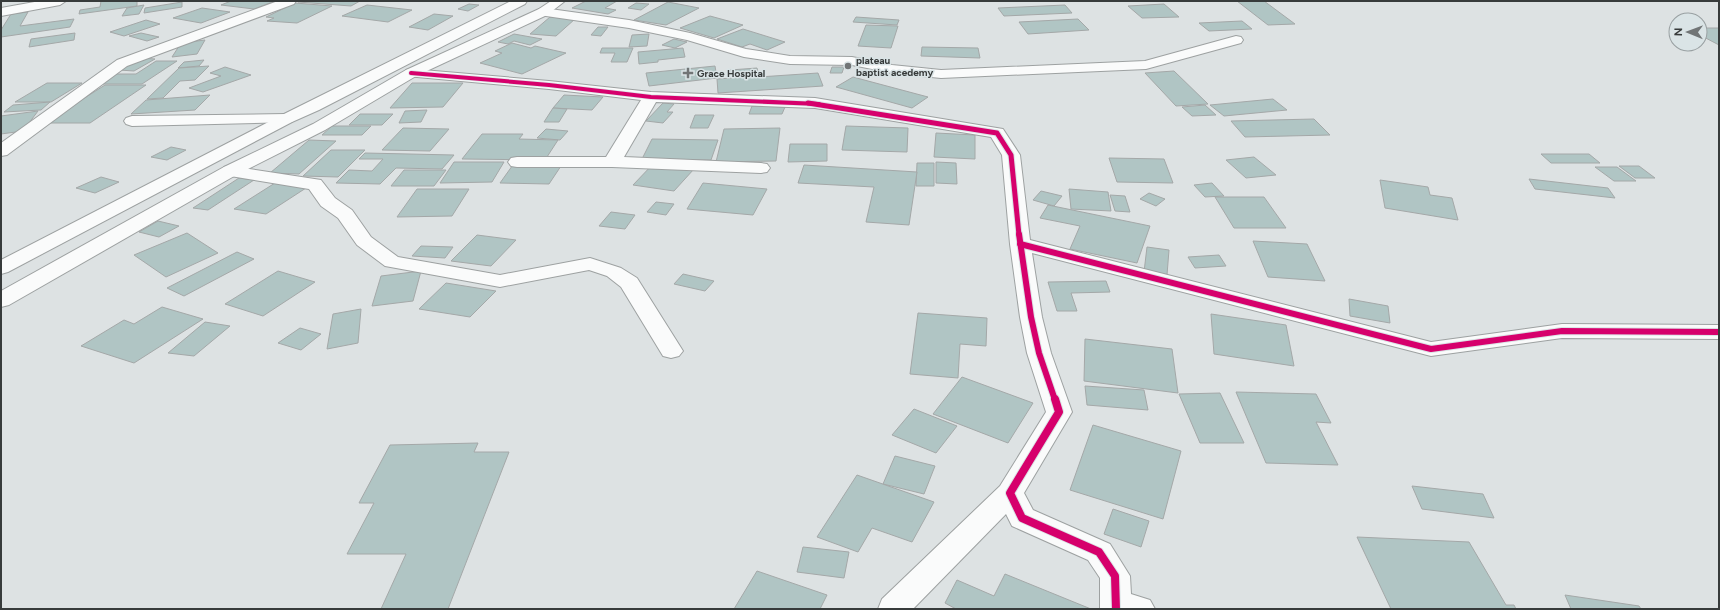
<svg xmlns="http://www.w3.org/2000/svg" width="1720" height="610" font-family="Figtree,sans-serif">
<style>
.building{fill:#b0c5c4;stroke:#a4a8a8}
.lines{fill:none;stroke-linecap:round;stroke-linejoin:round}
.minor-casing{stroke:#9da1a1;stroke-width:2}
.major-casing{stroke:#9da1a1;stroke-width:2}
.minor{fill:#fafbfb;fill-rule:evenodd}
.major{fill:#fafbfb;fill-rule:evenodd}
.cycleway-far3-casing{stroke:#dae4e6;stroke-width:5.5}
.cycleway-far2-casing{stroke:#dae4e6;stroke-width:7}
.cycleway-far1-casing{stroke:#dae4e6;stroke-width:8}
.cycleway-casing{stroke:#dae4e6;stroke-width:10}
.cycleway-far3{stroke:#d6006c;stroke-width:4}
.cycleway-far2{stroke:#d6006c;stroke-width:5}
.cycleway-far1{stroke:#d6006c;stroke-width:6}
.cycleway{stroke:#d6006c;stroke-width:8}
.poi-dot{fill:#717576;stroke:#dae4e6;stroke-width:1.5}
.labels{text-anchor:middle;stroke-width:3;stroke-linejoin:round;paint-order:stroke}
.far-poi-label{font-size:10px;font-weight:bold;fill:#373b3b;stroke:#dae4e6;text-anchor:start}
</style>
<rect width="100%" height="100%" fill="#dde2e3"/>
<g class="building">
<polygon points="101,1 137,1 137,6 79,14 80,10 100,7"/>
<polygon points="231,1 275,1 254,9 221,5"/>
<polygon points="300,1 360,1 351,6 298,2"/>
<polygon points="586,1 617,1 605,8 616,10 608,14 572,8"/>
<polygon points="1237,1 1264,1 1295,24 1268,25"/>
<polygon points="182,2 182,7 144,13 145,8"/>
<polygon points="668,2 699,8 666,25 634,20"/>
<polygon points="295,3 332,6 297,23 267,21 274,18 266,17"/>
<polygon points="636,3 649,4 641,10 628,8"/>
<polygon points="469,4 479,5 468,11 458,9"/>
<polygon points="1164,4 1179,17 1142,18 1128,6"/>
<polygon points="144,5 139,14 122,16 127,8"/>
<polygon points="367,5 412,10 388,22 342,16"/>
<polygon points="1065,5 1072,13 1004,16 998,8"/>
<polygon points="202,8 230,12 201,23 173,18"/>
<polygon points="28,12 20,26 74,19 70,27 1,37 1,30 11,14"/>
<polygon points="434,14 453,16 428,30 409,27"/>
<polygon points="710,16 743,25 714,38 680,28"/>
<polygon points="550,17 575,19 556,36 530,34"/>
<polygon points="856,17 899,20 897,25 853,22"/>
<polygon points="1078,19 1089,30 1028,34 1019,22"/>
<polygon points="146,20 160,24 124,36 110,32"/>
<polygon points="1242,21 1252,29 1209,31 1199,23"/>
<polygon points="866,25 898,26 891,48 858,46"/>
<polygon points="598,27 608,27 601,36 591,35"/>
<polygon points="1700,28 1719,28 1719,45 1700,35"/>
<polygon points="743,29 785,42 767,50 750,44 742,47 717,39"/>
<polygon points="75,33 74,40 29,47 31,39"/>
<polygon points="141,33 159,37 147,41 129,36"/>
<polygon points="514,34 542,39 530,45 514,41 508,44 498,42"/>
<polygon points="649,34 647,46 629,47 632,35"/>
<polygon points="674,39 687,42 675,48 662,45"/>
<polygon points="205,40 197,54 172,57 181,43"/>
<polygon points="512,43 531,48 535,46 566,53 522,74 480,63 502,53 495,51"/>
<polygon points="922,47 978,48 980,58 921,56"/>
<polygon points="602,48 633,48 627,62 611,62 615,53 600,53"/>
<polygon points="683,48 685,57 658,60 658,62 639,64 638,52"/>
<polygon points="141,58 155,59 134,71 119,70"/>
<polygon points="204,60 199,66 178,68 184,62"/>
<polygon points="156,61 177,61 142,84 96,84 113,74 136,74"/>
<polygon points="209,66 195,80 180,81 163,98 147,99 179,68"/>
<polygon points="715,66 717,78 649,86 646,73"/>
<polygon points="225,67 251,75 203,92 189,88 221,76 210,73"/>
<polygon points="832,67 844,67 842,73 830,73"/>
<polygon points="757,68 759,77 818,73 823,86 718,93 717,79 732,78 730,70"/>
<polygon points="1174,71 1208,104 1176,106 1145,73"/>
<polygon points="853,77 928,97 912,108 836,87"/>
<polygon points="47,83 82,83 51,102 15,102"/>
<polygon points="412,83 463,83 443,107 390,108"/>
<polygon points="105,85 146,85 90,123 45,123"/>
<polygon points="210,95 195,110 131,114 146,100"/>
<polygon points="564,95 603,97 592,110 553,108"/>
<polygon points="1273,99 1287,110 1224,116 1210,105"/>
<polygon points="50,102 41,110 4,112 13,105"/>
<polygon points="663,103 674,104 667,112 673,112 663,123 646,121"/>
<polygon points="1205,105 1216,115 1192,116 1182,107"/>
<polygon points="752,106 785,107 782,114 749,114"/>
<polygon points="553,108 567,109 559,122 544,122"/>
<polygon points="427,110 421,122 399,123 405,111"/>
<polygon points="38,111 23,131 1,134 1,116"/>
<polygon points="360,114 393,114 382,125 349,125"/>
<polygon points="695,115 714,115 708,128 690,128"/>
<polygon points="1314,119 1330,135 1245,137 1231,121"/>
<polygon points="332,126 371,126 362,135 322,135"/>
<polygon points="846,126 908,128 907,152 842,150"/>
<polygon points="403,128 449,129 430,151 382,150"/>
<polygon points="780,128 776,161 716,162 724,129"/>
<polygon points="546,129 568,131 560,140 537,138"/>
<polygon points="936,133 975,135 975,159 934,157"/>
<polygon points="482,134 523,134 519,139 558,140 545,160 462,159"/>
<polygon points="652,139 718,140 711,160 642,159"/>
<polygon points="309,140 336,141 299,174 270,173"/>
<polygon points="790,144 827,144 827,161 788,162"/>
<polygon points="171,147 186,150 167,160 151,157"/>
<polygon points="331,150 365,150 338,177 303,176"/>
<polygon points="365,153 454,155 442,169 396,168 380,184 336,183 349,170 372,171 383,159 359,159"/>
<polygon points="1541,154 1589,154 1600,163 1551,163"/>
<polygon points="1254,157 1276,175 1246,178 1226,160"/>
<polygon points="1109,158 1164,159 1173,183 1117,182"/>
<polygon points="454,162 504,162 492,182 440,183"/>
<polygon points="515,162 563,163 549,184 500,183"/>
<polygon points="936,162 956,163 957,184 936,183"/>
<polygon points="654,163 694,169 674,191 633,185"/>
<polygon points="917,163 934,163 934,186 916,186"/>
<polygon points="804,165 917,172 909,225 866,222 874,187 798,183"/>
<polygon points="1619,166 1639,166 1655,178 1635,178"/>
<polygon points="1595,167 1617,167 1636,181 1614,181"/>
<polygon points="404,170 446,170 434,186 391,186"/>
<polygon points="101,177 119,182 95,193 76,188"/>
<polygon points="239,178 254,180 208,210 193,208"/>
<polygon points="1529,179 1608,188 1615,198 1535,189"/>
<polygon points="1380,180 1428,187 1430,195 1452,198 1458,220 1385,208"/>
<polygon points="275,183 306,188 266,214 234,209"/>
<polygon points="703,183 767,189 753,215 687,209"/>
<polygon points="1212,183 1224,196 1205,197 1194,185"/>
<polygon points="417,189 469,189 452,216 397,217"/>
<polygon points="1069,189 1108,192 1111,211 1071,209"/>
<polygon points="1041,191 1062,196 1054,206 1033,200"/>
<polygon points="1149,193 1165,199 1156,206 1140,199"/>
<polygon points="1110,195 1125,196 1130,212 1115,211"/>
<polygon points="1215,197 1264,197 1286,228 1234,228"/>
<polygon points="656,202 674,204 666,215 647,212"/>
<polygon points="1048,205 1150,226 1137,263 1070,249 1080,226 1040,218"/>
<polygon points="611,212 635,215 625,229 599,226"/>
<polygon points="158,221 179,226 159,237 139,232"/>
<polygon points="187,233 218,253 166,277 134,255"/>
<polygon points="477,235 516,240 491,266 451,261"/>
<polygon points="1253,241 1307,244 1325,281 1268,277"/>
<polygon points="421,246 453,247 445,258 412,256"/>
<polygon points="1147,247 1169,250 1167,275 1144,272"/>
<polygon points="237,252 254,259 184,296 167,288"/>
<polygon points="1219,255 1226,266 1195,268 1188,257"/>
<polygon points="278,271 315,282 263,316 225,304"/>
<polygon points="421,271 413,301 372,306 381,276"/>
<polygon points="683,274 714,281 705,291 674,284"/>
<polygon points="1106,281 1110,292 1071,293 1077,311 1057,311 1048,282"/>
<polygon points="446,283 496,291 470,317 419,309"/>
<polygon points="1349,299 1388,306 1390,323 1350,316"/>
<polygon points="162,307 203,319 134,363 81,346 124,320 134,324"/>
<polygon points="361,309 358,343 327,349 333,314"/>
<polygon points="918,313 987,318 986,346 960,344 958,378 910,374"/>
<polygon points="1211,314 1286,325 1294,366 1214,354"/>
<polygon points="205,322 230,326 194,356 168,353"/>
<polygon points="300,328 321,334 301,350 278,343"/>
<polygon points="1085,339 1172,349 1178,393 1084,381"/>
<polygon points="962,377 1033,403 1008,443 933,414"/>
<polygon points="1085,386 1144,390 1148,410 1087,405"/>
<polygon points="1236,392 1316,394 1331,423 1316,422 1338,465 1266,463"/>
<polygon points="1220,393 1244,443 1200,443 1179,394"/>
<polygon points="914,409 957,426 936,453 892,435"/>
<polygon points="1093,425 1181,451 1163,519 1070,490"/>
<polygon points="478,443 474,452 509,452 448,609 381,609 406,554 347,554 374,503 359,503 390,445"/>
<polygon points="895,456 935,466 924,494 883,484"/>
<polygon points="857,475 934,502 912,542 872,528 858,552 817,537"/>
<polygon points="1412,486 1483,494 1494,518 1422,509"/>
<polygon points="1113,509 1149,521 1141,547 1104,534"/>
<polygon points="1357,537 1469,542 1506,605 1514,605 1516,609 1391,609"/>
<polygon points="803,547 849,552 844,578 797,572"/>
<polygon points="757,571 827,595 820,609 734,609"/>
<polygon points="1005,574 1091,609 956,609 945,603 957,580 994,596"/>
<polygon points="1565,595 1639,606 1641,609 1571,609"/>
</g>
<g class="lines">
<g class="minor-casing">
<g id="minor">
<polygon points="40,1 66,1 60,5 1,16 1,8"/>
<polygon points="278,1 296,1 294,4 127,66 7,155 1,156 1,143 117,60"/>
<polygon points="543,8 629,20 690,33 746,49 790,56 852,57 892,65 941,70 1145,61 1236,36 1241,37 1243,40 1241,43 1146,69 941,78 892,73 852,65 790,64 744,57 687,40 629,28 539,15 537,12 539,9"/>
<polygon points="411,69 549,81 651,92 815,98 1003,129 1020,155 1030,240 1431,342 1562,324 1719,325 1719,339 1562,338 1431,356 1032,253 1042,317 1051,353 1072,412 1024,493 1033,510 1110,544 1130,576 1131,594 1150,600 1155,609 1100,609 1100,578 1088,560 1012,526 1006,514 913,609 878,609 882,599 1000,486 1046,412 1027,353 1020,317 1010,244 1002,155 991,137 815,108 656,102 624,157 761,163 767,164 770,168 767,172 761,173 612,167 517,167 511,166 508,162 511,158 517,157 606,157 641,100 549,89 406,76 404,73 406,70"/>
<polygon points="286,114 292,116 294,119 292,122 132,126 126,124 124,121 126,118 132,116"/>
<polygon points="230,166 321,180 335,198 352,210 371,237 398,257 500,275 590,258 621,268 637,278 683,351 679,356 671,358 663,356 621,287 607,276 589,270 500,287 385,266 357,245 338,218 321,206 309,189 224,175 221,171 224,167"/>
</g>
</g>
<g class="major-casing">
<g id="major">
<polygon points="511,1 527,1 525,4 319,110 292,122 8,272 1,274 1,260 280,116"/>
<polygon points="551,1 565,1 547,15 416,76 325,130 236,175 9,305 1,307 1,291 224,167 313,124 406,70 539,9"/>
</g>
</g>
<use href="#minor" class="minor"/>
<use href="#major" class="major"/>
<g class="cycleway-far3-casing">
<polyline id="cycleway-far3" points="411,73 549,85 651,97 819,104"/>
</g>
<g class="cycleway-far2-casing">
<polyline id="cycleway-far2" points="808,103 997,133 1011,155 1019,235"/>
</g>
<g class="cycleway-far1-casing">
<g id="cycleway-far1">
<polyline points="1019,234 1031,317 1039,353 1055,400"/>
<polyline points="1020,244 1431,349 1562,331 1719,332"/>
</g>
</g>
<g class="cycleway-casing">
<polyline id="cycleway" points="1055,399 1059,412 1010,493 1022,518 1099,552 1115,576 1116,609"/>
</g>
<use href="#cycleway-far3" class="cycleway-far3"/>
<use href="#cycleway-far2" class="cycleway-far2"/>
<use href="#cycleway-far1" class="cycleway-far1"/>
<use href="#cycleway" class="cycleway"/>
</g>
<g class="poi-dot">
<circle cx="848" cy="66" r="4"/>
<path d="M686 67h4v4h4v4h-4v4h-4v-4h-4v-4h4z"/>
</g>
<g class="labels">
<g class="far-poi-label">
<text x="856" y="64">plateau<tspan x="856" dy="12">baptist acedemy</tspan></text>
<text x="697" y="77">Grace Hospital</text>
</g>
</g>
<rect width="1720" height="610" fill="none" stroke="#373b3b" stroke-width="4"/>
<g transform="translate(1688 32) rotate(271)"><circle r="19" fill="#dae4e6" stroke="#99a0a2"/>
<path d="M0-3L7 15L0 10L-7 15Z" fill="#717576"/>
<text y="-6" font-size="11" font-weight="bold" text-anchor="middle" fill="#373b3b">N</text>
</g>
</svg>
